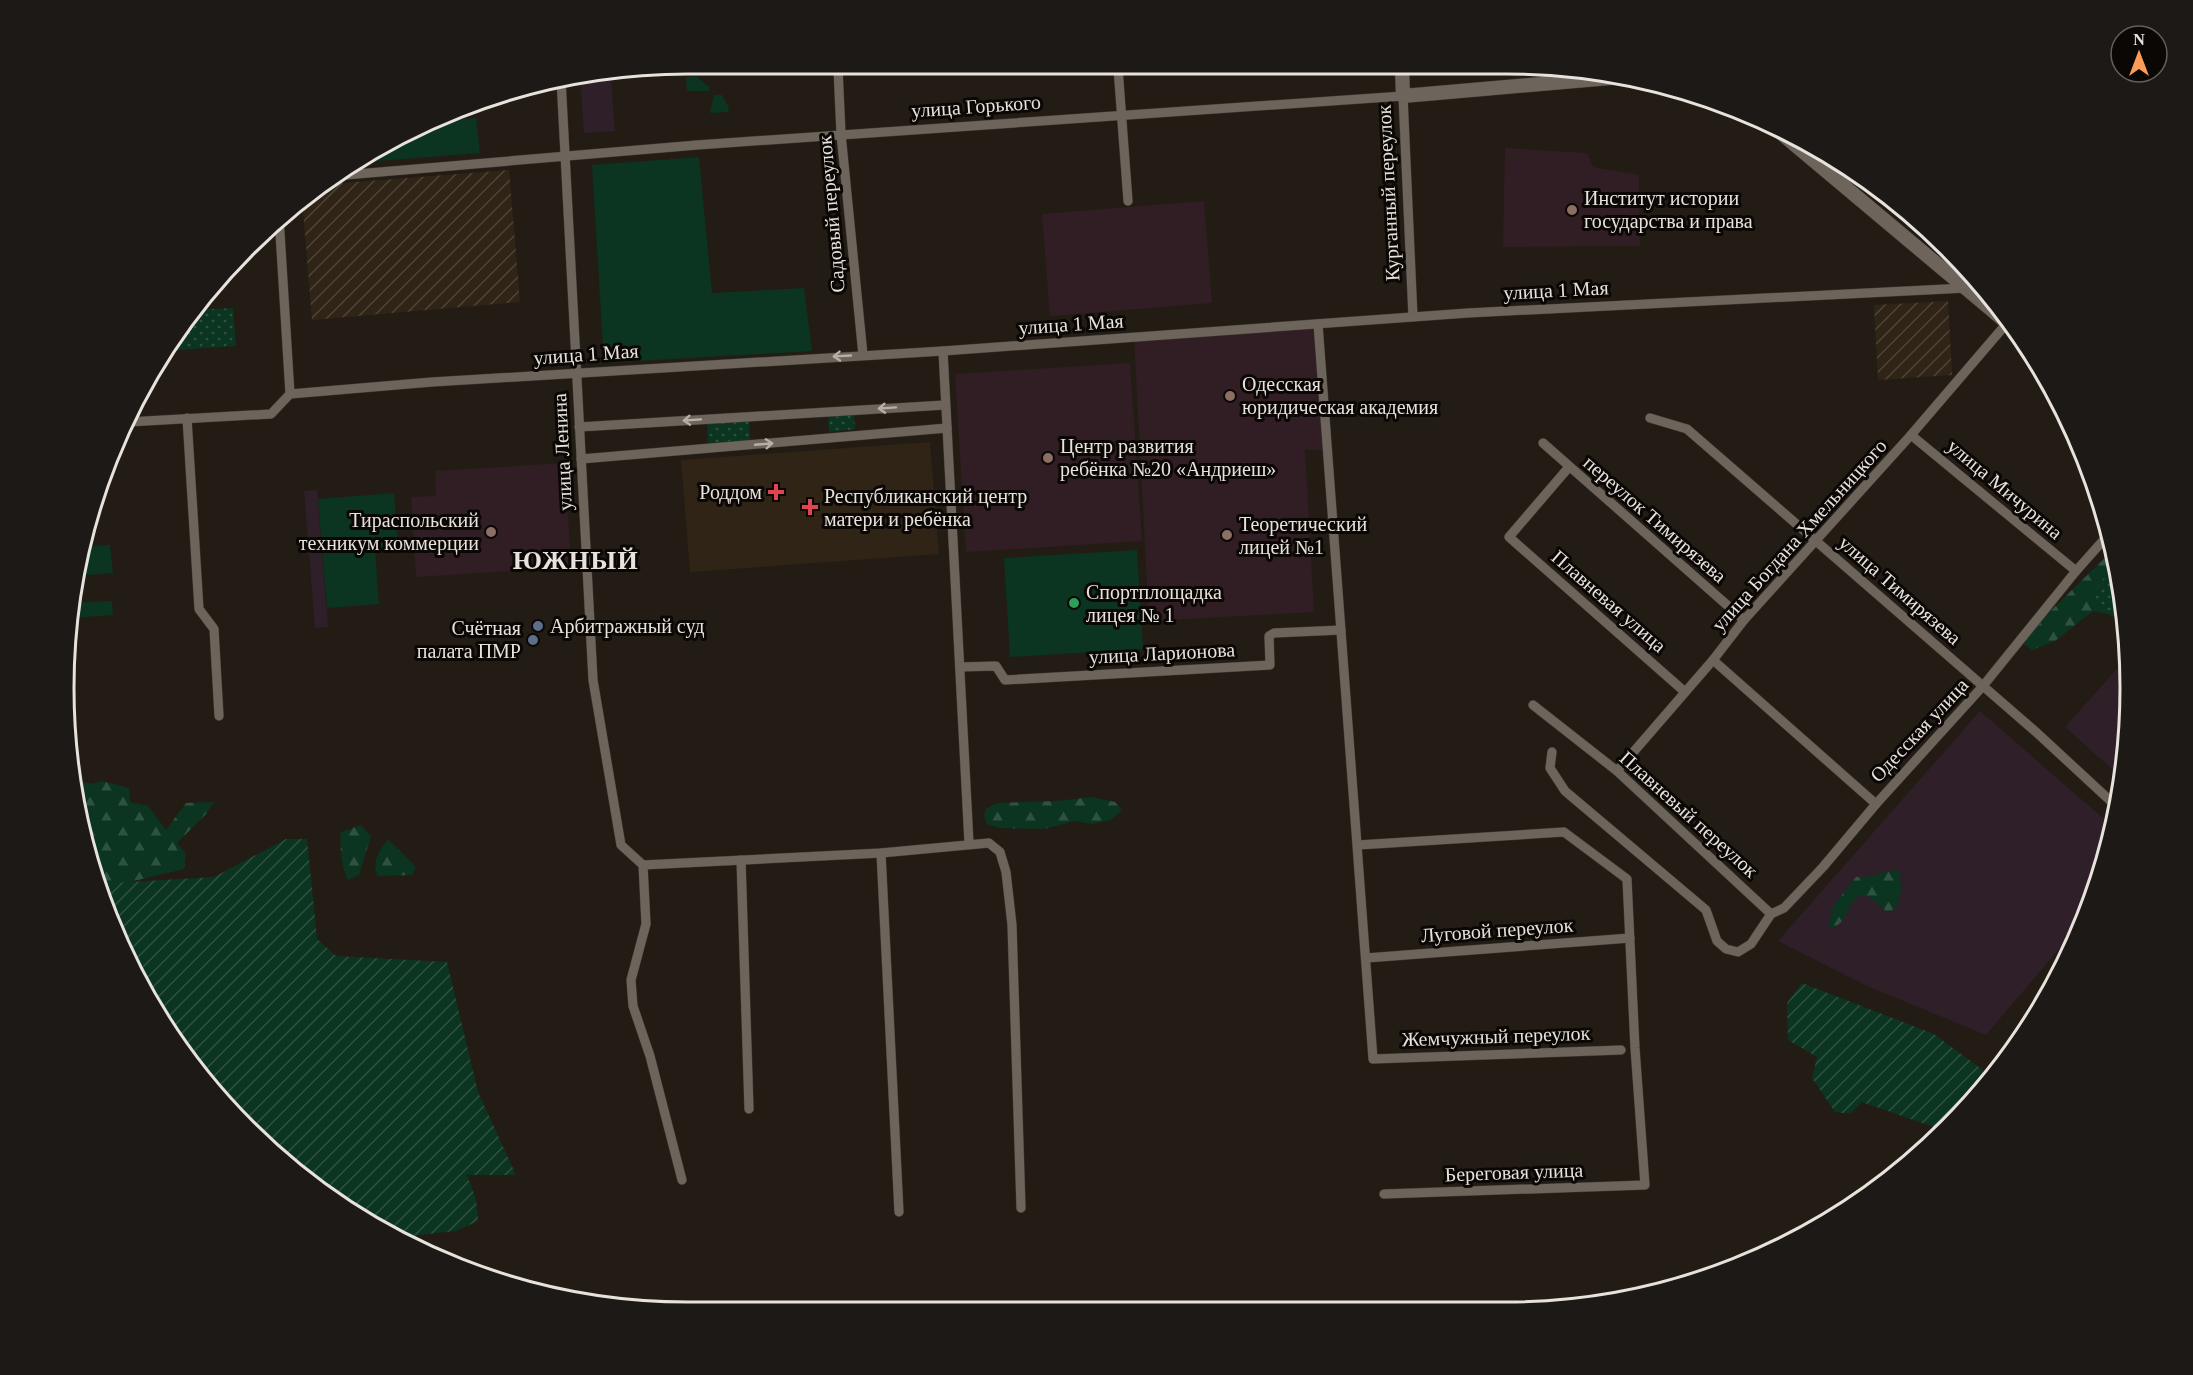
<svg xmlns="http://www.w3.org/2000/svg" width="2193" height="1375" font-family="Georgia,serif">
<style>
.commercial{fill:#2f1f28}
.industrial{fill:url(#industrial-furrows)}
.education{fill:#311e24}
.built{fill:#302417}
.grass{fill:#0b3421}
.forest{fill:url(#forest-firs)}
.park{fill:url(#park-dots)}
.garden{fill:url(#garden-furrows)}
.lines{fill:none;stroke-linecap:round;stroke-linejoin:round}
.street-casing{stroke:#3d3732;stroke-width:10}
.secondary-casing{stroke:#3d3732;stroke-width:15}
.street{stroke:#6d645b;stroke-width:9}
.secondary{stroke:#6d645b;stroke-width:14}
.oneway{stroke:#b7b0a9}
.education-dot{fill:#8d6e63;stroke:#0a0705;stroke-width:2}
.health-dot{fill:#e0444e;stroke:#0a0705;stroke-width:2}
.leisure-dot{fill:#2e9e5b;stroke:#0a0705;stroke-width:2}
.service-dot{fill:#5c6f8a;stroke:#0a0705;stroke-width:2}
.labels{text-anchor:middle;stroke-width:6;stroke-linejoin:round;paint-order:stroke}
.street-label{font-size:20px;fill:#e8e2dd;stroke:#0a0705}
.poi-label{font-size:20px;fill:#e8e2dd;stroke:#0a0705;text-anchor:start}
.district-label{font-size:26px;font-weight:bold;letter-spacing:1.5px;fill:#e8e2dd;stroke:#0a0705}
.rim{fill:none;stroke:#e8e2dd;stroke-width:3}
</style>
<defs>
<pattern id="industrial-furrows" width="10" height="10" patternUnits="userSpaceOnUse" patternTransform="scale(1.5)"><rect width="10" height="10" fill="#302417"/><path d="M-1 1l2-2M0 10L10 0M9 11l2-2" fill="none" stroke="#4e4438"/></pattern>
<pattern id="forest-firs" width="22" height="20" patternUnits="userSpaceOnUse" patternTransform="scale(1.5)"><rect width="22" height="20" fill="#0b3421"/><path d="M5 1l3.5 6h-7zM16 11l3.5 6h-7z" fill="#2f5141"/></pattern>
<pattern id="park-dots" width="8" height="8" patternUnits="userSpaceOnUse" patternTransform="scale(1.5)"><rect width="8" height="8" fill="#0b3421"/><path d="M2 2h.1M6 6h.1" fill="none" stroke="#2f5141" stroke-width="1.8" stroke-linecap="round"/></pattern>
<pattern id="garden-furrows" width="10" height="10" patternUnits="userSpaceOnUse" patternTransform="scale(1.5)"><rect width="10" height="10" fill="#0b3421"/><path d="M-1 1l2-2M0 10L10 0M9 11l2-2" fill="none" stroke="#2f5141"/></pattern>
</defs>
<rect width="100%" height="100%" fill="#231c14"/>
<g class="commercial">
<polygon points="606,68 610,68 615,131 584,133 580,74"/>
<polygon points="317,490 328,627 315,628 304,491"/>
<polygon points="2126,659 2129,728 2121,777 2065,727"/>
<polygon points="1980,711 2112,826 2109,849 2081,923 1986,1035 1867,986 1778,941"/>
</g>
<g class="industrial">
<polygon points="509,170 520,302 312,320 302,197 308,192 318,185"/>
<polygon points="1948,301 1952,375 1878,380 1874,305"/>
</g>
<g class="education">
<polygon points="1505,148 1587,153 1593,167 1639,175 1640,246 1503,247"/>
<polygon points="1204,201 1212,303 1050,316 1042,214"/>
<polygon points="1318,324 1327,450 1305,450 1314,612 1149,621 1134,337"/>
<polygon points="1130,363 1142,541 966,552 955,374"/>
<polygon points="565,463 571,567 416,577 411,497 436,496 435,471"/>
</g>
<polygon class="built" points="930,442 939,554 690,572 681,460"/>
<g class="grass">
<polygon points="696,76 709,87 709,91 687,91 686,77"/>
<polygon points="714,95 722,95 729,108 728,112 710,113"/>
<polygon points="476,118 480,153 353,163 411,128 424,122"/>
<polygon points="699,157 712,293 804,288 812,351 604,363 592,165"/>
<polygon points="394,493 398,547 375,550 379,604 327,608 318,499"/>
<polygon points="110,545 113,573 74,576 80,547"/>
<polygon points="1137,550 1143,649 1010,657 1004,558"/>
<polygon points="112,601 113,615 72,618 71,603"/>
</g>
<g class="forest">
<polygon points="2112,551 2125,606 2125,627 2112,615 2093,611 2055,641 2032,650 2024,644 2035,626"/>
<polygon points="75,779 91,784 102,781 129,788 130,802 148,806 166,830 186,803 214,802 206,814 177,843 186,854 184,869 125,883 96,887 71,781"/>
<polygon points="1092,797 1115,802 1122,810 1111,820 1092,824 1075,821 1044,829 1000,828 987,824 984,816 986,809 997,803 1057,801"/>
<path d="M361 825 371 836 359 875 348 880C342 871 339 842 341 832Z"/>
<path d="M388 839 416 867 412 875 378 876C371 862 380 850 388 839Z"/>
<path d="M1893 870 1900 871 1901 890 1897 908 1887 912 1870 897 1860 895C1846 904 1848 924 1831 928L1829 925 1833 906 1856 877H1866Z"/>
</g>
<g class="park">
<polygon points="233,308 236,346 163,351 168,340 193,310"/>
<polygon points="854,415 855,429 829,432 828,417"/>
<polygon points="749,421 750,440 708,443 707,424"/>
<polygon points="2115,565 2125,606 2125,627 2089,596"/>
</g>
<g class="garden">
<polygon points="286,839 307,839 317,939 336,956 447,962 478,1092 516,1175 467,1175 476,1199 478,1221 456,1231 401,1237 308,1183 246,1129 168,1035 96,888 95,884 214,877"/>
<polygon points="1802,983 1934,1034 1991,1076 1942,1130 1862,1102 1850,1114 1835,1112 1812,1078 1817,1057 1788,1040 1787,1003"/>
</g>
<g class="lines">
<g class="street-casing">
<g id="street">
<polyline points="838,68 841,134 863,355"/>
<polyline points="1118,68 1128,201"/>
<polyline points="561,79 593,680 621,845 643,865 646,924 631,980 633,1006 650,1056 682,1180"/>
<polyline points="333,176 697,145 1403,96 1413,317"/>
<polyline points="279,217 290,394"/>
<polyline points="1318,324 1373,1059 1621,1050"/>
<polyline points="943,351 969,843"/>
<polyline points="187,418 199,609 214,629 219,716"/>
<polyline points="1650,418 1687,429 2036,732 2116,806"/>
<polyline points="128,422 271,414 290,394 432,382 943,351 1468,313 1966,288"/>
<polyline points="579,427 945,405"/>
<polyline points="1911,435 2076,571"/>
<polyline points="1543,443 1744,620"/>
<polyline points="581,459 947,428"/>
<polyline points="1569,467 1509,537 1685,692"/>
<polyline points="1713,660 1876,804"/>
<polyline points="960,667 996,666 1005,680 1270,665 1269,636 1274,633 1341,630"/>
<polyline points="1533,705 1617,771 1771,914"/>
<polyline points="1552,752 1550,768 1565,791 1706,910 1717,941 1726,949 1738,952 1751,944 1771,914 1784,908 1823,867 1876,804 1983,686 2076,571 2108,535"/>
<polyline points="1617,771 1713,660 1744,620 1911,435 2007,323"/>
<polyline points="1358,845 1564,832 1627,879 1635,1048 1645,1185 1384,1194"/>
<polyline points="881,853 899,1212"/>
<polyline points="741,860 749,1109"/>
<polyline points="643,865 881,853 989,843 1000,852 1006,872 1012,925 1021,1208"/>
<polyline points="1366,958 1630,938"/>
</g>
</g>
<g class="secondary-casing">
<g id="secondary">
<polyline points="1402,68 1403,96 1621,77"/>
<polyline points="1775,128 2012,327"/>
</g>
</g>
<use href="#street" class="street"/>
<use href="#secondary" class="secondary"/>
</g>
<defs><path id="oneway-shaft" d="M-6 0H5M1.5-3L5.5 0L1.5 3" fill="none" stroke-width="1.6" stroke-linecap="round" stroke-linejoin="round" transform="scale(1.5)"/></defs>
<g class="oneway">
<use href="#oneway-shaft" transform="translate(842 356) rotate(177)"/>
<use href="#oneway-shaft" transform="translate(887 408) rotate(176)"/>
<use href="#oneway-shaft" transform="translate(692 420) rotate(176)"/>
<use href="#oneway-shaft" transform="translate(764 444) rotate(-5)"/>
</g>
<g class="education-dot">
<circle cx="1572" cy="210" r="6"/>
<circle cx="1230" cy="396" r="6"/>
<circle cx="1048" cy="458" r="6"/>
<circle cx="491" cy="532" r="6"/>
<circle cx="1227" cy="535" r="6"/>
</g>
<g class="health-dot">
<path d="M773 483h6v6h6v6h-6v6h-6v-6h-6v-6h6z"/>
<path d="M807 498h6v6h6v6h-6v6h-6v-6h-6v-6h6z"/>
</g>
<circle class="leisure-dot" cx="1074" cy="603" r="6"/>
<g class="service-dot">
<circle cx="538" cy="626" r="6"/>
<circle cx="533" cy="640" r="6"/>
</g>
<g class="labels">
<g class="street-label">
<text transform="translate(976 106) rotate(-4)" y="7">улица Горького</text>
<text transform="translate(1388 193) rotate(-93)" y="7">Курганный переулок</text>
<text transform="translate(831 214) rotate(-95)" y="7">Садовый переулок</text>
<text transform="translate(1556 290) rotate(-3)" y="7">улица 1 Мая</text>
<text transform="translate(1071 324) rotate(-4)" y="7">улица 1 Мая</text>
<text transform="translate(586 354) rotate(-4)" y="7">улица 1 Мая</text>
<text transform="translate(562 452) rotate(-93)" y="7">улица Ленина</text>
<text transform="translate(2005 489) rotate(40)" y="7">улица Мичурина</text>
<text transform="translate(1655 519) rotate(41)" y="7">переулок Тимирязева</text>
<text transform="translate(1799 535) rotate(-48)" y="7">улица Богдана Хмельницкого</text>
<text transform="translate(1900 590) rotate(41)" y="7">улица Тимирязева</text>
<text transform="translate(1609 601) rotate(41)" y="7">Плавневая улица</text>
<text transform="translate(1162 653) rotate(-3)" y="7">улица Ларионова</text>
<text transform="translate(1919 730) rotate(-47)" y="7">Одесская улица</text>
<text transform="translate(1689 814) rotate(42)" y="7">Плавневый переулок</text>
<text transform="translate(1497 930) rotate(-4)" y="7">Луговой переулок</text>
<text transform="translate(1496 1036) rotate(-2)" y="7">Жемчужный переулок</text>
<text transform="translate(1514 1172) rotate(-2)" y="7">Береговая улица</text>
</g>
<g class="poi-label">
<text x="1584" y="205">Институт истории<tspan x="1584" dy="23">государства и права</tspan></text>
<text x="1242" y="391">Одесская<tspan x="1242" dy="23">юридическая академия</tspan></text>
<text x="1060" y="453">Центр развития<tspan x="1060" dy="23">ребёнка №20 «Андриеш»</tspan></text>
<text x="762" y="499" text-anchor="end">Роддом</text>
<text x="824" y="503">Республиканский центр<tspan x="824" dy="23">матери и ребёнка</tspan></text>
<text x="479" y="527" text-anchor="end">Тираспольский<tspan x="479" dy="23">техникум коммерции</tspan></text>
<text x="1239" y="531">Теоретический<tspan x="1239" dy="23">лицей №1</tspan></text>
<text x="1086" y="599">Спортплощадка<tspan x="1086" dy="23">лицея № 1</tspan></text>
<text x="550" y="633">Арбитражный суд</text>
<text x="521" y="635" text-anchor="end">Счётная<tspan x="521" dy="23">палата ПМР</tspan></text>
</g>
<g class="district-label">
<text x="576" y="569">ЮЖНЫЙ</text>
</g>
</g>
<path d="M0 0H2193V1375H0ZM688 74H1506A614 614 0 0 1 2120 688V688A614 614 0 0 1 1506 1302H688A614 614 0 0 1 74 688V688A614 614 0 0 1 688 74Z" fill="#1c1916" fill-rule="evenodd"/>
<path class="rim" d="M688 74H1506A614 614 0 0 1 2120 688V688A614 614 0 0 1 1506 1302H688A614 614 0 0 1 74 688V688A614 614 0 0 1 688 74Z"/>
<g transform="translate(2139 54)"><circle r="28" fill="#0a0705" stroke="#635f5b" stroke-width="1.5"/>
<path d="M0-4.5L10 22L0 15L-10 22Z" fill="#fd9c56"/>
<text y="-9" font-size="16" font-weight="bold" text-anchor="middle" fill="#e8e2dd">N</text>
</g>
</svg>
